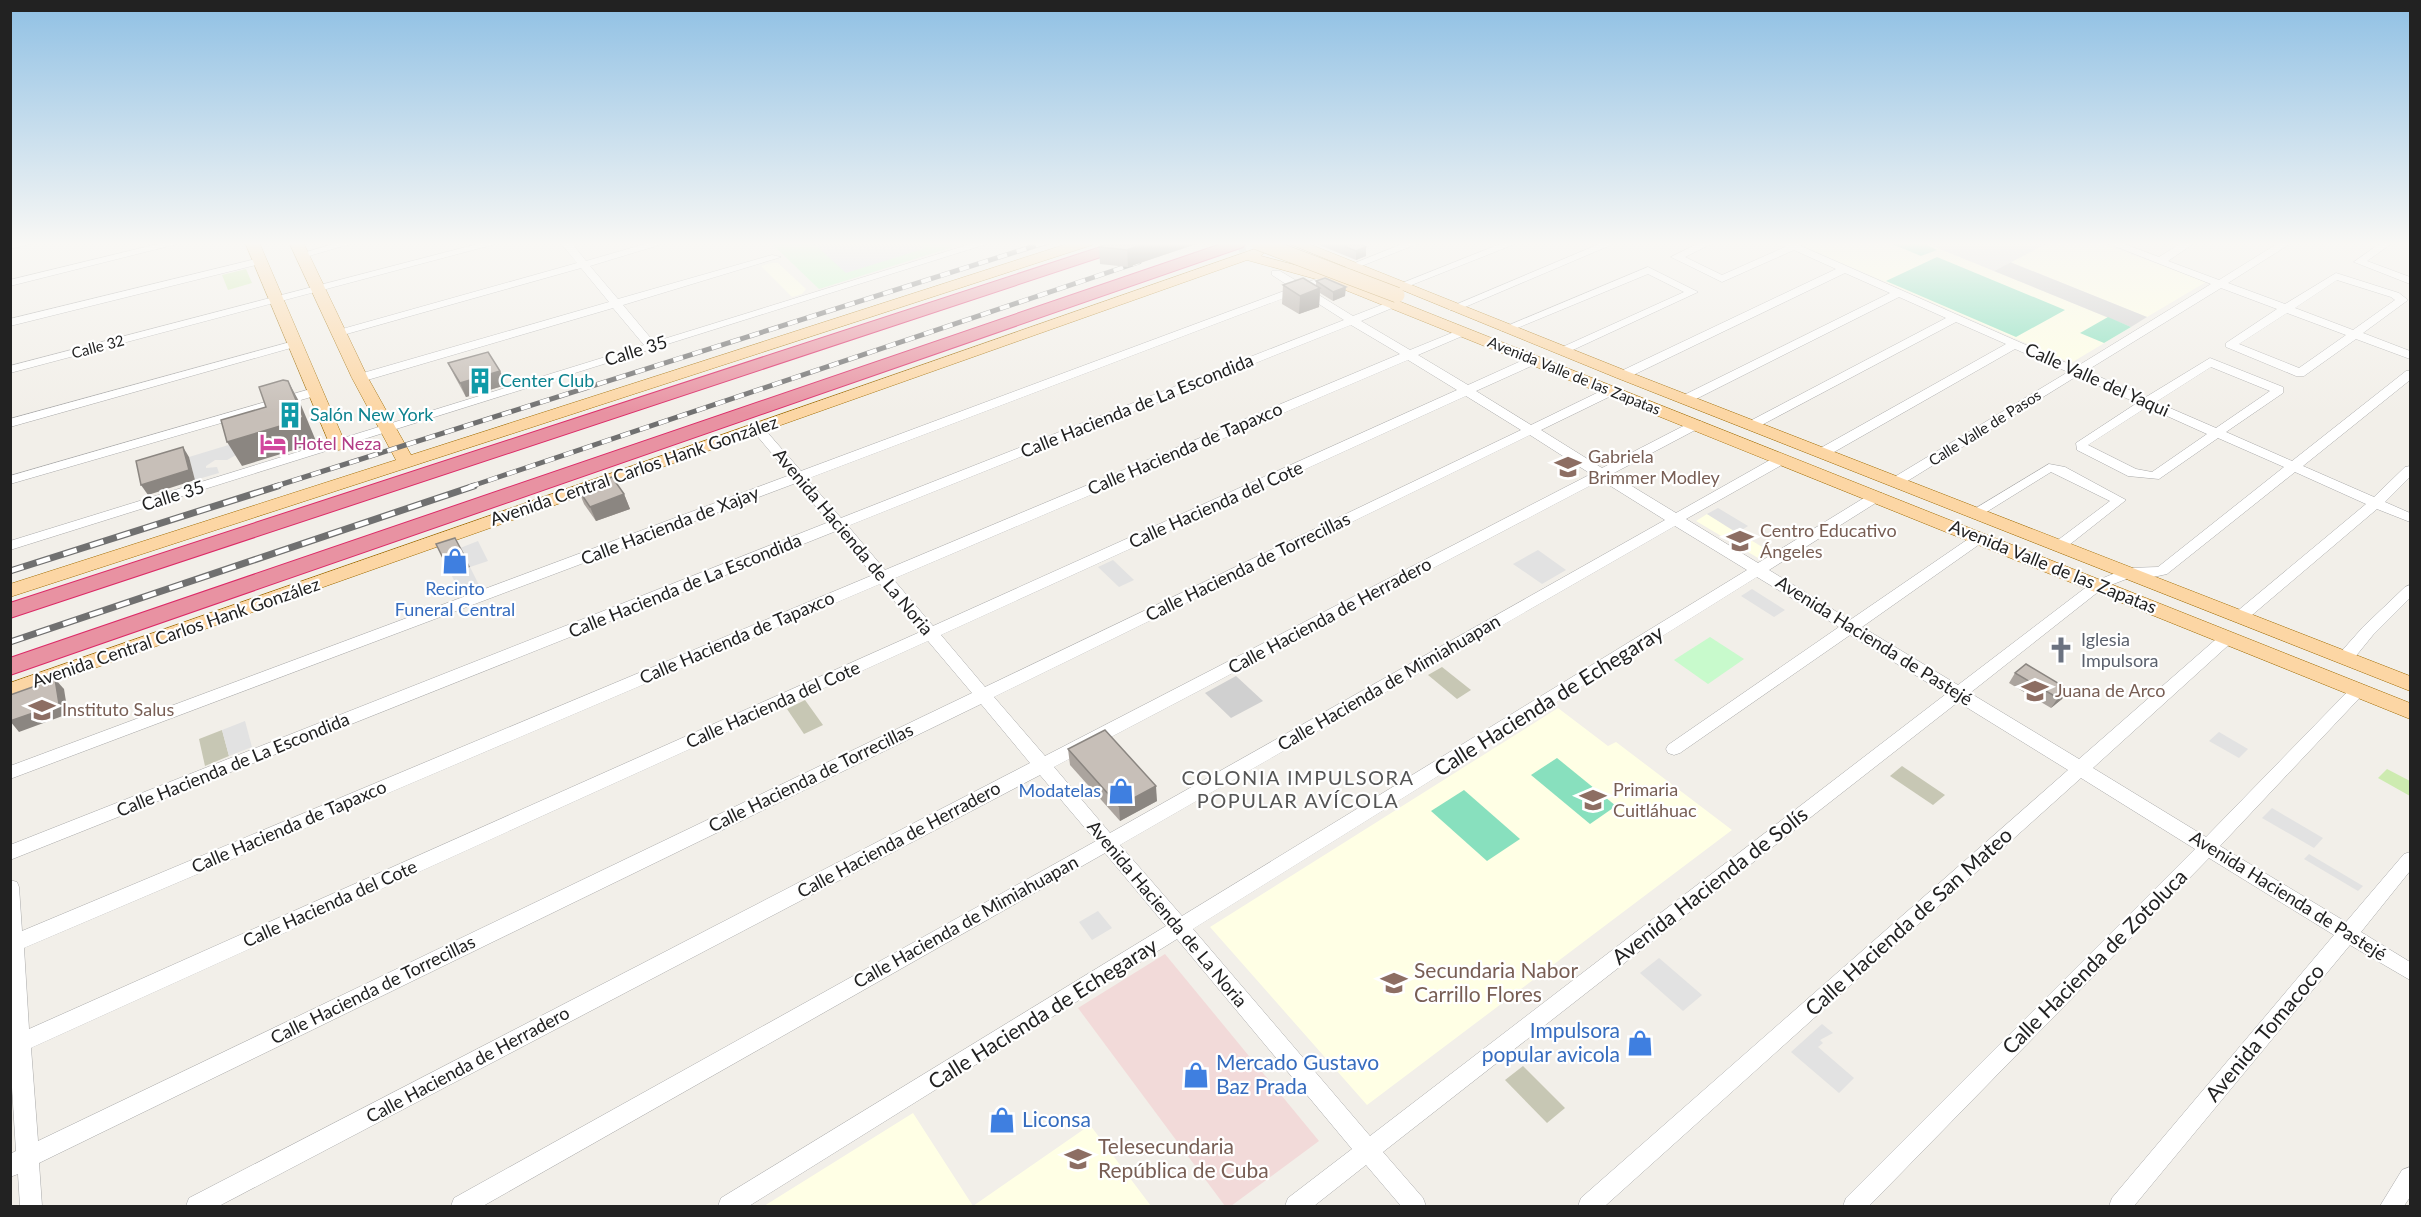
<svg xmlns="http://www.w3.org/2000/svg" width="2421" height="1217" font-family="Lato,sans-serif">
<style>
.commercial{fill:#f2dad9}
.education{fill:#ffffe5}
.religious{fill:#d0d0d0}
.construction{fill:#c7c7b4}
.grass{fill:#cdebb0}
.park{fill:#c8facc}
.pitch{fill:#88e0be}
.parking{fill:#e2e2e2}
.plaza{fill:#dddde8}
.lines{fill:none;stroke-linecap:round;stroke-linejoin:round}
.highway-tunnel{stroke:#c8c6c1;stroke-width:18;stroke-dasharray:18 9;stroke-linecap:butt}
.minor-casing{stroke:#a9a9a9;stroke-width:1}
.major-casing{stroke:#a06b00;stroke-width:1}
.highway-casing{stroke:#dc2a67;stroke-width:2}
.minor{fill:#fff;fill-rule:evenodd}
.major{fill:#fcd6a4;fill-rule:evenodd}
.highway{fill:#e892a2;fill-rule:evenodd}
.rail-far1-casing{stroke:#707070;stroke-width:5}
.rail-casing{stroke:#707070;stroke-width:7}
.rail-far1{stroke:#fff;stroke-width:4;stroke-dasharray:10;stroke-linecap:butt}
.rail{stroke:#fff;stroke-width:4.5;stroke-dasharray:14;stroke-linecap:butt}
.major-bridge-casing{stroke:#a06b00;stroke-width:16;stroke-linecap:butt}
.major-bridge{stroke:#fcd6a4;stroke-width:15}
.wall{fill:#aba49e}
.shaded-wall{fill:#8b8681}
.building{fill:#c7bfb8;stroke:#8b8681;stroke-width:1.5}
.labels{text-anchor:middle;stroke-width:4.5;stroke-linejoin:round;paint-order:stroke}
.far-street-label{font-size:15px;fill:#222;stroke:#fff}
.street-label{font-size:18px;fill:#222;stroke:#fff}
.culture-label{font-size:18px;fill:#0d838f;stroke:#fff;text-anchor:start}
.hotel-label{font-size:18px;fill:#b23c85;stroke:#fff;text-anchor:start}
.education-label{font-size:18px;fill:#785e54;stroke:#fff;text-anchor:start}
.shop-label{font-size:18px;fill:#366cbe;stroke:#fff}
.worship-label{font-size:18px;fill:#5b616d;stroke:#fff;text-anchor:start}
.neighbourhood-label{font-size:20px;letter-spacing:1.5px;fill:#555;stroke:#fff}
.near-street-label{font-size:21px;fill:#222;stroke:#fff}
.near-education-label{font-size:21px;fill:#785e54;stroke:#fff;text-anchor:start}
.near-shop-label{font-size:21px;fill:#366cbe;stroke:#fff;text-anchor:start}
</style>
<rect width="100%" height="100%" fill="#f2efe9"/>
<polygon class="commercial" points="1165,954 1319,1141 1231,1206 1225,1206 1078,1008"/>
<g class="education">
<polygon points="1817,242 1923,242 2131,327 2071,363 1805,247"/>
<polygon points="2050,242 2098,242 2206,282 2147,317 2010,262"/>
<polygon points="771,263 778,263 806,289 802,294 792,297 761,266"/>
<polygon points="1707,514 1769,551 1758,558 1696,521"/>
<polygon points="1558,708 1608,746 1616,742 1732,830 1367,1105 1210,927"/>
<polygon points="913,1113 973,1206 1090,1125 1151,1206 764,1206"/>
</g>
<g class="religious">
<polygon points="2010,262 2147,317 2131,327 1994,271"/>
<polygon points="1236,676 1263,701 1231,718 1205,693"/>
</g>
<g class="construction">
<polygon points="1442,667 1471,690 1457,699 1428,675"/>
<polygon points="805,700 823,725 804,734 787,709"/>
<polygon points="222,730 229,756 205,766 199,739"/>
<polygon points="1902,766 1945,795 1933,805 1890,776"/>
<polygon points="1523,1066 1565,1108 1547,1123 1505,1080"/>
</g>
<g class="grass">
<polygon points="246,269 252,283 228,290 222,275"/>
<polygon points="2387,769 2410,781 2410,796 2378,778"/>
</g>
<g class="park">
<polygon points="770,242 969,242 819,289"/>
<polygon points="1710,637 1744,659 1708,684 1674,660"/>
</g>
<g class="pitch">
<polygon points="1887,242 1922,242 1937,250 1921,256"/>
<polygon points="1937,257 2065,310 2016,337 1886,281"/>
<polygon points="2108,317 2131,327 2104,343 2080,333"/>
<polygon points="1557,758 1616,806 1590,824 1531,775"/>
<polygon points="1464,790 1520,839 1487,861 1431,811"/>
</g>
<g class="parking">
<polygon points="1923,242 1959,242 1968,246 1975,242 2050,242 1994,271"/>
<polygon points="235,443 238,454 227,460 215,460 206,466 206,468 217,467 219,473 195,480 189,457"/>
<polygon points="1718,508 1748,526 1737,533 1707,514"/>
<polygon points="478,541 488,561 470,567 480,587 461,595 451,574 469,567 460,548"/>
<polygon points="1538,550 1566,570 1542,584 1513,564"/>
<polygon points="1113,560 1134,580 1119,587 1098,567"/>
<polygon points="1752,589 1785,610 1774,617 1741,596"/>
<polygon points="245,721 252,747 229,756 222,730"/>
<polygon points="2219,732 2248,749 2239,758 2209,741"/>
<polygon points="2272,808 2323,838 2314,848 2262,818"/>
<polygon points="2309,854 2363,886 2358,891 2304,859"/>
<polygon points="1098,911 1112,928 1092,940 1079,922"/>
<polygon points="1659,958 1702,995 1683,1011 1640,973"/>
<polygon points="1822,1024 1833,1033 1820,1040 1823,1043 1818,1047 1854,1078 1839,1093 1791,1052"/>
</g>
<polygon class="plaza" points="812,242 918,242 926,248 846,273"/>
<g class="lines">
<polyline class="highway-tunnel" points="1237,244 1244,242"/>
<g class="minor-casing">
<g id="minor">
<polygon points="32,242 31,244 10,249 10,243"/>
<polygon points="166,242 185,242 10,286 10,280"/>
<polygon points="339,242 357,242 302,258 297,255"/>
<polygon points="485,242 503,242 10,373 10,366"/>
<polygon points="560,242 571,242 586,261 652,242 669,242 590,266 618,299 772,255 781,257 623,305 654,342 977,242 993,242 10,550 10,541 644,345 613,308 364,381 360,382 354,378 356,375 609,302 581,268 343,335 339,336 333,333 335,331 577,263"/>
<polygon points="1407,242 1422,242 1354,269 1350,270 1345,267"/>
<polygon points="1505,242 1520,242 1404,288 1396,288 1395,286"/>
<polygon points="1604,242 1618,242 1458,310 1450,310 1448,308"/>
<path d="M1701 242H1715L1685 257 1722 275 1785 247 1778 242 1801 243V246L2076 367 2211 284 2104 242H2119L2159 257 2183 242H2196L2168 261 2219 280 2280 242H2293L2228 283 2285 304 2336 273 2399 293 2408 300 2363 333 2410 351V359L2356 339 2304 376H2296L2226 347V343L2277 309 2221 288 2086 371 2146 397 2210 358 2283 387V393L2226 432 2292 461 2406 371H2410V380L2303 466 2374 497 2405 467 2410 466V477L2385 502 2410 513V522L2377 509 2245 621H2235L2232 617 2235 613 2366 504 2295 472 2167 574 2144 579 2129 578 2103 588 1970 693 2079 759 2223 633H2233L2236 637 2233 641 2093 768 2206 837 2353 686H2365L2367 690 2220 846 2346 922 2404 854 2410 852V871L2361 932 2410 962V980L2350 945 2134 1206H2109L2112 1198 2334 935 2209 858 1869 1206H1843L1846 1198 2195 849 2081 778 1605 1206H1578L1581 1198 2068 770 1958 702 1383 1152 1423 1198 1426 1206H1401L1366 1165 1314 1206H1285L1288 1198 1352 1149 1177 939 749 1206H718L721 1198 1166 926 1105 853 483 1206H451L454 1198 1096 841 1040 775 219 1206H186L189 1198 1030 763 981 704 39 1163 42 1206H20L18 1174 10 1177V1154L16 1151 10 1056V880L17 882 19 887 22 931 873 575 836 531 10 860V845L829 522 796 483 10 779V766L790 475 753 431 751 428 753 425H761L801 471 1292 288 1272 275V271H1280L1302 284 1328 275 1332 276V280L1309 289 1353 316 1389 302H1397V306L1361 321 1410 350 1459 330H1467V334L1418 355 1468 385 1530 357H1538V363L1476 391 1531 425 1607 388H1615V394L1541 430 1602 468 1693 421H1701L1703 424 1701 427 1612 474 1676 513 1777 456H1787L1789 459 1787 462 1686 519 1758 563 1872 493H1882L1884 496 1882 499 1769 570 1850 620 1974 535H1984L1986 538 1984 541 1862 627 1958 685 2093 582 2128 568 2158 567 2284 467 2218 438 2159 479 2128 476 2077 450 2076 443 2137 403 2077 376 1901 485H1891L1889 482 1891 479 2068 372 2015 349 1827 456H1817L1815 453 1817 450 2006 344 1956 322 1756 428H1748L1746 425 1748 422 1946 318 1899 297 1690 402H1682L1680 399 1682 396 1890 293 1845 273 1627 378H1619V372L1836 269 1794 250 1722 282 1671 257ZM2337 280 2391 297 2395 300 2353 330 2295 308ZM1300 292 1344 320 841 518 807 479ZM2287 313 2346 335 2299 368 2239 344ZM1351 325 1400 354 885 570 848 526ZM1408 360 1457 390 933 626 893 579ZM2211 367 2270 391 2216 428 2156 402ZM1466 396 1521 430 985 687 941 635ZM2147 407 2207 434 2152 472 2136 469 2088 445ZM1530 435 1591 474 1045 756 994 697ZM1601 480 1665 520 1110 833 1054 767ZM1675 526 1747 570 1182 916 1120 845ZM1757 577 1839 627 1668 745 1666 749 1668 753 1674 755 1680 753 1850 635 1946 694 1370 1136 1193 929ZM880 584 920 632 29 1029 24 948ZM928 641 972 693 38 1141 31 1048Z"/>
<polygon points="2382,242 2394,242 2367,261 2410,277 2410,284 2354,262"/>
<polygon points="260,258 264,259 264,263 10,326 10,319"/>
<polygon points="1648,267 1698,292 1562,355 1556,351 1558,349 1684,292 1648,274 1510,331 1502,331 1500,329"/>
<polygon points="294,341 300,344 298,346 10,427 10,419"/>
<polygon points="314,388 318,389 318,395 10,484 10,476"/>
<polygon points="2049,464 2065,467 2126,500 2064,549 2059,551 2052,546 2054,543 2110,501 2051,472 1980,516 1975,517 1968,513"/>
<polygon points="2410,585 2410,598 2373,635 2351,662 2339,662 2337,658 2339,654 2363,627 2405,587"/>
<polygon points="2410,1167 2410,1197 2404,1206 2380,1206 2402,1170"/>
</g>
</g>
<g class="major-casing">
<g id="major">
<polygon points="245,242 259,242 346,445 344,449 338,450 330,445"/>
<polygon points="289,242 303,242 368,378 411,455 1073,242 1094,242 1092,245 10,597 10,584 396,460 352,378"/>
<polygon points="1285,242 1304,242 1629,372 2410,676 2410,691 1617,378"/>
<polygon points="1258,248 1265,252 1261,256 1333,275 2410,703 2410,719 1323,281 1247,260 10,698 10,683"/>
</g>
</g>
<g class="highway-casing">
<g id="highway">
<polygon points="1116,242 1140,242 1137,245 10,618 10,603"/>
<polygon points="1227,242 1245,244 1243,247 10,675 10,658"/>
</g>
</g>
<use href="#minor" class="minor"/>
<use href="#major" class="major"/>
<use href="#highway" class="highway"/>
<g class="rail-far1-casing">
<g id="rail-far1">
<polyline points="273,487 1047,242"/>
<polyline points="469,487 1139,262"/>
</g>
</g>
<g class="rail-casing">
<g id="rail">
<polyline points="10,571 278,486"/>
<polyline points="10,642 474,486"/>
</g>
</g>
<use href="#rail-far1" class="rail-far1"/>
<use href="#rail" class="rail"/>
<g class="major-bridge-casing">
<polyline id="major-bridge" points="1257,242 1397,295"/>
</g>
<use href="#major-bridge" class="major-bridge"/>
</g>
<g class="wall">
<polygon points="1113,242 1202,242 1128,267 1100,264 1099,247"/>
<polygon points="1312,242 1357,242 1366,247 1366,256 1356,260"/>
<polygon points="1316,281 1345,296 1333,301 1320,293 1319,307 1299,314 1282,304 1283,285 1316,286"/>
<polygon points="448,363 500,371 506,385 466,397 455,377"/>
<polygon points="578,489 624,494 630,509 596,521 584,504"/>
<polygon points="2015,673 2068,689 2062,699 2051,708 2009,683"/>
<polygon points="1068,749 1157,801 1120,821 1070,765"/>
</g>
<g class="shaded-wall">
<polygon points="1149,242 1202,242 1128,267 1127,250"/>
<polygon points="1366,247 1366,256 1356,260 1356,251"/>
<polygon points="1346,287 1345,296 1333,301 1333,292"/>
<polygon points="1320,288 1319,307 1299,314 1300,296"/>
<polygon points="500,371 506,385 466,397 460,383"/>
<polygon points="288,381 301,405 316,441 310,445 242,466 227,442 303,417"/>
<polygon points="183,447 189,457 195,480 148,495 141,485"/>
<polygon points="624,494 630,509 596,521 590,507"/>
<polygon points="465,557 470,567 451,574 446,564"/>
<polygon points="55,679 64,689 68,714 19,732 10,721"/>
<polygon points="2068,689 2062,699 2051,708 2058,698"/>
<polygon points="1156,786 1157,801 1120,821 1119,806"/>
</g>
<g class="building">
<polygon points="1113,242 1149,242 1127,250 1099,247"/>
<polygon points="1333,242 1357,242 1366,247 1356,251"/>
<polygon points="1303,278 1320,288 1300,296 1283,285"/>
<polygon points="1325,278 1346,287 1333,292 1316,281"/>
<polygon points="488,352 500,371 460,383 448,363"/>
<polygon points="283,380 288,381 303,417 297,421 227,442 221,420 266,407 259,387"/>
<polygon points="183,447 189,470 141,485 136,461"/>
<polygon points="612,477 624,494 590,507 578,489"/>
<polygon points="455,538 465,557 446,564 436,544"/>
<polygon points="2026,664 2068,689 2058,698 2015,673"/>
<polygon points="55,679 59,704 10,721 10,695"/>
<polygon points="1105,730 1156,786 1119,806 1068,749"/>
</g>
<linearGradient id="sky" x2="0" y2="1"><stop stop-color="#8fc0e4"/><stop offset="0.59" stop-color="#f9f8f5"/><stop offset="1" stop-color="#f9f8f5" stop-opacity="0"/></linearGradient>
<rect width="2421" height="413" fill="url(#sky)"/>
<defs>
<g id="building-bare" transform="scale(2.07)"><path d="M-4-6H4V6H1V3H-1V6H-4ZM-2.5-4.3h1.7v1.8h-1.7ZM.8-4.3h1.7v1.8H.8ZM-2.5-1h1.7V.8h-1.7ZM.8-1h1.7V.8H.8Z" fill="#0f9aa8" stroke="#fff" stroke-width="2.5" paint-order="stroke"/></g>
<g id="hotel-bare" transform="scale(2.07)"><path d="M-6-4.5h1.5V1H6V5H4.5V3h-9V5H-6ZM-4 0a1.8 1.8 0 1 1 3.6 0ZM.5 0V-2.5h3Q6-2.5 6 0Z" fill="#d1479c" stroke="#fff" stroke-width="2.5" paint-order="stroke"/></g>
<g id="school-bare" transform="scale(2.07)"><path d="M0-5L7-2L0 1L-7-2ZM-4 1L0 2.5L4 1V4Q0 6-4 4Z" fill="#8d6e63" stroke="#fff" stroke-width="2.5" paint-order="stroke"/></g>
<g id="shop-bare" transform="scale(2.07)"><path d="M-5-2.5h2.3a2.7 3.5 0 0 1 5.4 0H5L5.5 6h-11ZM-1.5-2.5h3a1.5 2.3 0 0 0-3 0Z" fill="#3f7fe0" stroke="#fff" stroke-width="2.5" paint-order="stroke"/></g>
<g id="church-bare" transform="scale(2.07)"><path d="M-1.2-6h2.4v3.5h3.3v2.4h-3.3V6h-2.4V-.1h-3.3v-2.4h3.3Z" fill="#6b7280" stroke="#fff" stroke-width="2.5" paint-order="stroke"/></g>
<g id="university-bare" transform="scale(2.07)"><path d="M0-5L7-2L0 1L-7-2ZM-4 1L0 2.5L4 1V4Q0 6-4 4Z" fill="#8d6e63" stroke="#fff" stroke-width="2.5" paint-order="stroke"/></g>
</defs>
<g fill-rule="evenodd">
<use href="#building-bare" x="480" y="381"/>
<use href="#building-bare" x="290" y="415"/>
<use href="#hotel-bare" x="273" y="444"/>
<use href="#school-bare" x="1568" y="467"/>
<use href="#school-bare" x="1740" y="541"/>
<use href="#shop-bare" x="455" y="561"/>
<use href="#church-bare" x="2061" y="650"/>
<use href="#school-bare" x="2035" y="691"/>
<use href="#university-bare" x="42" y="710"/>
<use href="#shop-bare" x="1121" y="791"/>
<use href="#school-bare" x="1593" y="800"/>
<use href="#school-bare" x="1394" y="983"/>
<use href="#shop-bare" x="1640" y="1043"/>
<use href="#shop-bare" x="1196" y="1075"/>
<use href="#shop-bare" x="1002" y="1120"/>
<use href="#school-bare" x="1078" y="1159"/>
</g>
<g class="labels">
<g class="far-street-label">
<text transform="translate(98 347) rotate(-15)" y="5">Calle 32</text>
<text transform="translate(1574 376) rotate(22)" y="5">Avenida Valle de las Zapatas</text>
<text transform="translate(1985 428) rotate(-32)" y="5">Calle Valle de Pasos</text>
</g>
<g class="street-label">
<text transform="translate(636 351) rotate(-17)" y="6">Calle 35</text>
<text transform="translate(2097 380) rotate(24)" y="6">Calle Valle del Yaqui</text>
<text transform="translate(1137 406) rotate(-22)" y="6">Calle Hacienda de La Escondida</text>
<text transform="translate(1185 449) rotate(-23)" y="6">Calle Hacienda de Tapaxco</text>
<text transform="translate(634 471) rotate(-19)" y="6">Avenida Central Carlos Hank González</text>
<text transform="translate(173 496) rotate(-17)" y="6">Calle 35</text>
<text transform="translate(1216 505) rotate(-24)" y="6">Calle Hacienda del Cote</text>
<text transform="translate(670 526) rotate(-21)" y="6">Calle Hacienda de Xajay</text>
<text transform="translate(853 542) rotate(50)" y="6">Avenida Hacienda de La Noria</text>
<text transform="translate(1248 567) rotate(-26)" y="6">Calle Hacienda de Torrecillas</text>
<text transform="translate(2053 567) rotate(22)" y="6">Avenida Valle de las Zapatas</text>
<text transform="translate(685 586) rotate(-22)" y="6">Calle Hacienda de La Escondida</text>
<text transform="translate(1330 616) rotate(-28)" y="6">Calle Hacienda de Herradero</text>
<text transform="translate(176 633) rotate(-19)" y="6">Avenida Central Carlos Hank González</text>
<text transform="translate(737 638) rotate(-23)" y="6">Calle Hacienda de Tapaxco</text>
<text transform="translate(1874 641) rotate(32)" y="6">Avenida Hacienda de Pastejé</text>
<text transform="translate(1389 683) rotate(-30)" y="6">Calle Hacienda de Mimiahuapan</text>
<text transform="translate(773 705) rotate(-24)" y="6">Calle Hacienda del Cote</text>
<text transform="translate(233 765) rotate(-22)" y="6">Calle Hacienda de La Escondida</text>
<text transform="translate(811 778) rotate(-26)" y="6">Calle Hacienda de Torrecillas</text>
<text transform="translate(289 827) rotate(-23)" y="6">Calle Hacienda de Tapaxco</text>
<text transform="translate(899 840) rotate(-28)" y="6">Calle Hacienda de Herradero</text>
<text transform="translate(2288 896) rotate(32)" y="6">Avenida Hacienda de Pastejé</text>
<text transform="translate(330 904) rotate(-24)" y="6">Calle Hacienda del Cote</text>
<text transform="translate(1167 914) rotate(50)" y="6">Avenida Hacienda de La Noria</text>
<text transform="translate(966 922) rotate(-29)" y="6">Calle Hacienda de Mimiahuapan</text>
<text transform="translate(373 990) rotate(-26)" y="6">Calle Hacienda de Torrecillas</text>
<text transform="translate(468 1065) rotate(-28)" y="6">Calle Hacienda de Herradero</text>
</g>
<g class="culture-label">
<text x="500" y="387">Center Club</text>
<text x="310" y="421">Salón New York</text>
</g>
<g class="hotel-label">
<text x="293" y="450">Hotel Neza</text>
</g>
<g class="education-label">
<text x="1588" y="463">Gabriela<tspan x="1588" dy="21">Brimmer Modley</tspan></text>
<text x="1760" y="537">Centro Educativo<tspan x="1760" dy="21">Ángeles</tspan></text>
<text x="2055" y="697">Juana de Arco</text>
<text x="62" y="716">Instituto Salus</text>
<text x="1613" y="796">Primaria<tspan x="1613" dy="21">Cuitláhuac</tspan></text>
</g>
<g class="shop-label">
<text x="455" y="595">Recinto<tspan x="455" dy="21">Funeral Central</tspan></text>
<text x="1101" y="797" text-anchor="end">Modatelas</text>
</g>
<g class="worship-label">
<text x="2081" y="646">Iglesia<tspan x="2081" dy="21">Impulsora</tspan></text>
</g>
<g class="neighbourhood-label">
<text x="1298" y="785">COLONIA IMPULSORA<tspan x="1298" dy="23">POPULAR AVÍCOLA</tspan></text>
</g>
<g class="near-street-label">
<text transform="translate(1549 701) rotate(-32)" y="7">Calle Hacienda de Echegaray</text>
<text transform="translate(1710 886) rotate(-38)" y="7">Avenida Hacienda de Solís</text>
<text transform="translate(1909 922) rotate(-42)" y="7">Calle Hacienda de San Mateo</text>
<text transform="translate(2095 962) rotate(-45)" y="7">Calle Hacienda de Zotoluca</text>
<text transform="translate(1043 1014) rotate(-32)" y="7">Calle Hacienda de Echegaray</text>
<text transform="translate(2265 1033) rotate(-50)" y="7">Avenida Tomacoco</text>
</g>
<g class="near-education-label">
<text x="1414" y="978">Secundaria Nabor<tspan x="1414" dy="24">Carrillo Flores</tspan></text>
<text x="1098" y="1154">Telesecundaria<tspan x="1098" dy="24">República de Cuba</tspan></text>
</g>
<g class="near-shop-label">
<text x="1620" y="1038" text-anchor="end">Impulsora<tspan x="1620" dy="24">popular avicola</tspan></text>
<text x="1216" y="1070">Mercado Gustavo<tspan x="1216" dy="24">Baz Prada</tspan></text>
<text x="1022" y="1127">Liconsa</text>
</g>
</g>
<rect width="2421" height="1217" fill="none" stroke="#222222" stroke-width="24"/>
</svg>
